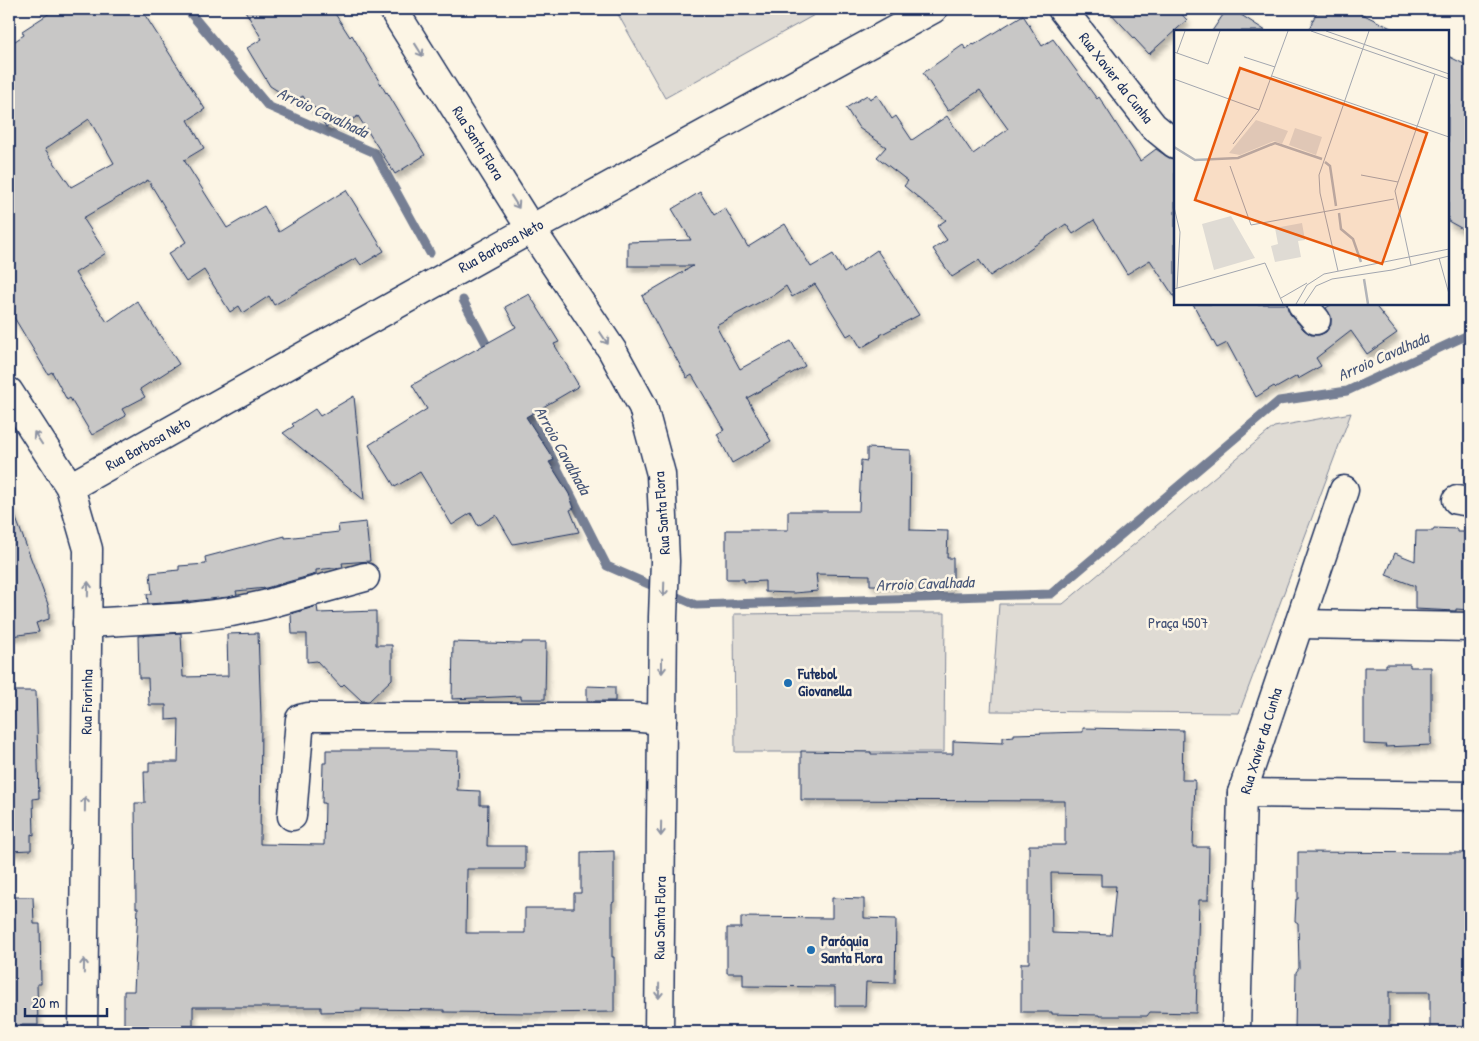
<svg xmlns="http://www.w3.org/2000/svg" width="1479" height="1041" font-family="'Patrick Hand',sans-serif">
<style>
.green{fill:#dfdbd4;stroke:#7d8599}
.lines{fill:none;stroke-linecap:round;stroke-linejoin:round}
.stream{stroke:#767f94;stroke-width:9}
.building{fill:#c8c7c6;stroke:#1b2f5e;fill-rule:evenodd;filter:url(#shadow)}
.minor-casing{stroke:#1b2f5e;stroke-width:31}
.minor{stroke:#fcf5e5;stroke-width:28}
.oneway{stroke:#8c92a2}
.poi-dot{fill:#1f6fb2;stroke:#fcf5e5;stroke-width:2}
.labels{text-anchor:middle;stroke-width:5;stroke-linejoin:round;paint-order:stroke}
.street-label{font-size:15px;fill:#1b2f5e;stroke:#fcf5e5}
.park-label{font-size:15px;fill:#425176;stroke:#fcf5e5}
.poi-label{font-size:15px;font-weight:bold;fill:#1b2f5e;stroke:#fcf5e5;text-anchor:start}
.water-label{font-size:16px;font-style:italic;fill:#485779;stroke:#fcf5e5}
.inset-river{fill:none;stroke:#b2b4b8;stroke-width:2.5}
.inset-road{fill:none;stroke:#a2a6af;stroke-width:1}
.view{fill:#e8590c;fill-opacity:0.15;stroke:#e8590c;stroke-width:2.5}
.inset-edge{fill:none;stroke:#1b2f5e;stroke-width:2.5}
</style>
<defs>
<filter id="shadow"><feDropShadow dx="3" dy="5.5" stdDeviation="2.5" flood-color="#0004"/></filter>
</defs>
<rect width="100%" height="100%" fill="#fcf5e5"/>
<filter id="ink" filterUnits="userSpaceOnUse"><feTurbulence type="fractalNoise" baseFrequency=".02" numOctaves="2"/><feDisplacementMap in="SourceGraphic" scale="10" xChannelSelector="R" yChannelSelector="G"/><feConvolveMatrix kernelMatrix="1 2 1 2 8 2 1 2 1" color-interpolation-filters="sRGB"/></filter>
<g filter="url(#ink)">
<g class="green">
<polygon points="615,9 825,9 665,98"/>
<polygon points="1351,413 1239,713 991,711 999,604 1063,604 1274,427"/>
<polygon points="840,613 945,613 944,752 735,752 734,614"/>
</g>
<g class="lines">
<g class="stream">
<polyline points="187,9 268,106 375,153 430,253"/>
<polyline points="463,300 491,353"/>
<polyline points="523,408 544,442 607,566 696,605 1051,594 1279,401 1347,391 1470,334"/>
</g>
</g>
<g class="building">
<path d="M56 9H141L205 109 188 120 204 148 184 160 227 228 264 206 279 232 346 190 384 251 361 265 356 258 274 305 269 296 243 313 239 306 230 312 204 270 186 282 168 254 186 242 148 180 83 218 106 253 75 273 107 322 137 301 179 364 140 389 145 397 122 409 126 416 92 435 70 398 67 400 52 372 48 374 9 309V45L24 35 22 31ZM89 119 114 163 71 187 45 149Z"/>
<polygon points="244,9 332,9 350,37 352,35 386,93 387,92 425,155 395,174 358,116 340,127 336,121 326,127 314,107 310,109 303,96 294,101 270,86 247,48 262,39"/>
<polygon points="1107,9 1177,9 1187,20 1149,54"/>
<polygon points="1227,9 1232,9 1266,31 1212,31"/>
<polygon points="1318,9 1352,9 1397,31 1308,31"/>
<polygon points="1023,15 1042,46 1053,39 1097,99 1099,97 1140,161 1156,149 1166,156 1175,159 1175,298 1150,260 1127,274 1094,220 1073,234 1066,224 990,276 979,260 952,277 933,249 947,240 937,226 946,220 904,186 908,181 877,157 886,147 859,128 846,108 867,95 870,99 877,95 892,119 896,116 912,140 947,116 973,154 1008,129 980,90 948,111 923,73 963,45 966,49 973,44 974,45"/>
<polygon points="1448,56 1470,67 1470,233 1448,221"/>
<polygon points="700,192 714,215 725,208 748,247 785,224 811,267 833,254 844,273 877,250 919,315 880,335 881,336 861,348 852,333 847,336 815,284 792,297 786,286 775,294 716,325 740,369 791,341 805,366 747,398 771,441 732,463 717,434 724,430 692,375 687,378 670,347 669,348 642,296 693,266 628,266 628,242 691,240 672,209"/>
<polygon points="529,294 559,342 554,344 579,386 526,417 554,460 549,462 569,494 574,508 570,510 579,532 513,544 496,515 478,526 471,513 452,525 420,472 395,487 369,445 427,409 412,385 516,327 505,307"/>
<polygon points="1193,304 1287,304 1290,314 1304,330 1311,335 1319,335 1326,332 1331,325 1331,316 1326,308 1332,304 1374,304 1397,333 1367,354 1351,331 1316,358 1321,366 1298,379 1297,376 1276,388 1274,386 1256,397 1227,343 1217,348"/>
<polygon points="354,396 364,500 283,433 294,426 292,424 315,409 320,416"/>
<polygon points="867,448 911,450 910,530 948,531 947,558 953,558 953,586 870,585 870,575 816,574 818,591 794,593 765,592 765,581 744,582 744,579 726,579 726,530 788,530 788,511 859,511 861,460 867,461"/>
<polygon points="11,505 49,607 49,619 36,623 39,632 12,636 12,634 9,635 9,506"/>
<polygon points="366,522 370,561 342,563 343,567 316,570 316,574 266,588 236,591 237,595 228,597 191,601 148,604 147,594 152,594 150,573 179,570 179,566 206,564 205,557 285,536 285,538 339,532 338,525"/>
<polygon points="1434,528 1457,529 1457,532 1470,532 1470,610 1456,609 1456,611 1415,609 1415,586 1386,575 1395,553 1415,561 1416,531 1433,531"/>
<polygon points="317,606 318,613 376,611 376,645 392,645 392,679 369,701 362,701 344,684 341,687 317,661 307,662 307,634 292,634 291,614"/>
<polygon points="181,633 183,677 228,676 227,634 258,633 261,717 260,844 324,845 325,803 322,803 323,763 326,763 326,750 430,750 458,751 457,790 480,791 480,805 488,805 487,846 525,846 525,869 467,869 466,933 525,933 525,908 574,908 574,893 581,893 581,852 614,851 614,902 612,903 612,957 614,957 614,1012 529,1013 444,1012 444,1010 361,1009 362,1011 321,1012 321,1007 193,1007 193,1026 124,1026 124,991 134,991 138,908 136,908 135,803 145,803 144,772 149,772 149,762 178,762 179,719 166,720 166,705 149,705 148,678 139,678 138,636"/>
<polygon points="453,642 522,644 522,642 546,642 545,699 521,699 521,696 452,699"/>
<polygon points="1386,664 1410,664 1410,667 1431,667 1431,745 1385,747 1386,745 1364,744 1364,667 1386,667"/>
<polygon points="587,686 615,687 615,701 587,701"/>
<polygon points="9,691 36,691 39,798 33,799 34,835 31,834 31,850 9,851"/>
<path d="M1083 728 1183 730 1182 780H1195L1193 847H1209L1208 900H1199L1196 1013 1150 1012 1147 1016H1099V1015L1052 1014V1012H1021V963H1029V845H1065V801L801 800V751L871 752V754H953V741L1003 743V737L1014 736V734L1083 732ZM1051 873 1101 874V886H1116L1111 935 1052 933Z"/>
<polygon points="1298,852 1470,853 1470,892 1468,891 1465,944 1470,944 1470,1032 1430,1032 1430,992 1389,992 1389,1032 1295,1032 1296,972 1299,968 1298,923 1295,921 1296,899 1298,899"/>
<polygon points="9,897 33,897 34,924 40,924 41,984 37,984 38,1025 9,1025"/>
<polygon points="832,898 864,899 864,918 896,919 895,983 866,982 865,1006 835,1006 835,987 743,986 743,973 727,973 727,928 741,928 741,917 832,918"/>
</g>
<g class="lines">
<g class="minor-casing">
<g id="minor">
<polyline points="393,9 531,229 612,350 643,407 661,474 665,561 663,617 659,1032"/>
<polyline points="1062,9 1153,126 1175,144"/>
<polyline points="1302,304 1316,320"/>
<polyline points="9,392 70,487 88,549 83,1032"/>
<polyline points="70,487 531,229 933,9"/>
<polyline points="1457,500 1470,502"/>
<polyline points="87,623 192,617 231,612 264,605 365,577"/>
<polyline points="1299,624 1470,627"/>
<polyline points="1242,793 1470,796"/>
<polyline points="292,816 300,719 309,717 631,717 662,720"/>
<polyline points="1236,1032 1242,793 1344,490"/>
</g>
</g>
<use href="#minor" class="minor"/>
</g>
<defs><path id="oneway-shaft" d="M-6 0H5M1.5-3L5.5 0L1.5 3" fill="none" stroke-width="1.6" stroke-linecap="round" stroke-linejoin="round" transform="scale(1.25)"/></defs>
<g class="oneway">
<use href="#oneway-shaft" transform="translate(419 50) rotate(58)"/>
<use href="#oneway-shaft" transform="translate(515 202) rotate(58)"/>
<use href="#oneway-shaft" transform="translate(604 338) rotate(56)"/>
<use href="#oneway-shaft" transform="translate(38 438) rotate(-123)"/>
<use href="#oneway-shaft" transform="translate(88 589) rotate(-89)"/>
<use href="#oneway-shaft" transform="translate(664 589) rotate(92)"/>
<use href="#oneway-shaft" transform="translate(662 666) rotate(90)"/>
<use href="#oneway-shaft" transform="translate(85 804) rotate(-89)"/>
<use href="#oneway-shaft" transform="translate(661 829) rotate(91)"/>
<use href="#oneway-shaft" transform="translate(84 966) rotate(-89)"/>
<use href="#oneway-shaft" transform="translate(659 991) rotate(91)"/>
</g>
</g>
<g class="poi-dot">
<circle cx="788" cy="683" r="5"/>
<circle cx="811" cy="950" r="5"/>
</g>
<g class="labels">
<g class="street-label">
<text transform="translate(1116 78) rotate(52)" y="5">Rua Xavier da Cunha</text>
<text transform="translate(478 143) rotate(58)" y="5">Rua Santa Flora</text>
<text transform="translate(501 246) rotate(-29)" y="5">Rua Barbosa Neto</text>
<text transform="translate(148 444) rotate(-29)" y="5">Rua Barbosa Neto</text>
<text transform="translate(662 513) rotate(-94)" y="5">Rua Santa Flora</text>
<text transform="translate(87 702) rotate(-89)" y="5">Rua Fiorinha</text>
<text transform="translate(1261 741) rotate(-73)" y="5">Rua Xavier da Cunha</text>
<text transform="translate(660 918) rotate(-89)" y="5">Rua Santa Flora</text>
</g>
<g class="park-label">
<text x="1178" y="628">Praça 4507</text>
</g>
<g class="poi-label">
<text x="798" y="679">Futebol<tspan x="798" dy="17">Giovanella</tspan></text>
<text x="821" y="946">Paróquia<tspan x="821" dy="17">Santa Flora</tspan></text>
</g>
<g class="water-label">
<text transform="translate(323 112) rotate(25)" y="6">Arroio Cavalhada</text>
<text transform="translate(1383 356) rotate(-24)" y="6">Arroio Cavalhada</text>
<text transform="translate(563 450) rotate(61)" y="6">Arroio Cavalhada</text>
<text transform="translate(925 583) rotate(-2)" y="6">Arroio Cavalhada</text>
</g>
</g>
<g transform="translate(1174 30)">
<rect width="275" height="275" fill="#fcf5e5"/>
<path d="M82 90 114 101 108 114 100 111 66 125 55 123ZM121 98 148 107 142 125 115 115ZM57 186 81 228 40 240 28 194ZM128 193 131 210 124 211 127 227 101 232 97 216 104 214 101 198Z" fill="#dfdbd4"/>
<path class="inset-river" d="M0 117 21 130 64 128 101 113 148 129M151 132 156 136 162 176M165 183 167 199 179 209 187 232M190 249 194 274"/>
<path class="inset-road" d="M137 1 275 49M152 1 275 44M0 22 34 34 46 1M3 23 11 1M70 27 101 37M98 46 275 107M0 49 85 80M59 114 85 80 114 1M56 136 77 195 220 169M187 145 224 152M0 177 6 202 3 258M265 228 275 264M237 235 221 161 261 44M164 241 146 163 145 145 195 1M0 259 91 233 109 274M107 268 133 253M122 274 133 255 150 244 275 219M130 274 142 256 158 249 218 240 275 226"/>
<path class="view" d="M66 38 253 103 208 234 21 170Z"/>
<rect width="275" height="275" class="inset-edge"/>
</g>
<rect width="1479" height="1041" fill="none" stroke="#fcf5e5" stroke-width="30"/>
<rect x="15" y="15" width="1449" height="1011" fill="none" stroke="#1b2f5e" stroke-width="2" filter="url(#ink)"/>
<path d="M25 1008v8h82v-8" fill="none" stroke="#1b2f5e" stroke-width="2.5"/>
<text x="32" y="1008" font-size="15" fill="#1b2f5e" stroke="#fcf5e5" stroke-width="4" paint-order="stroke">20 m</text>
</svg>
